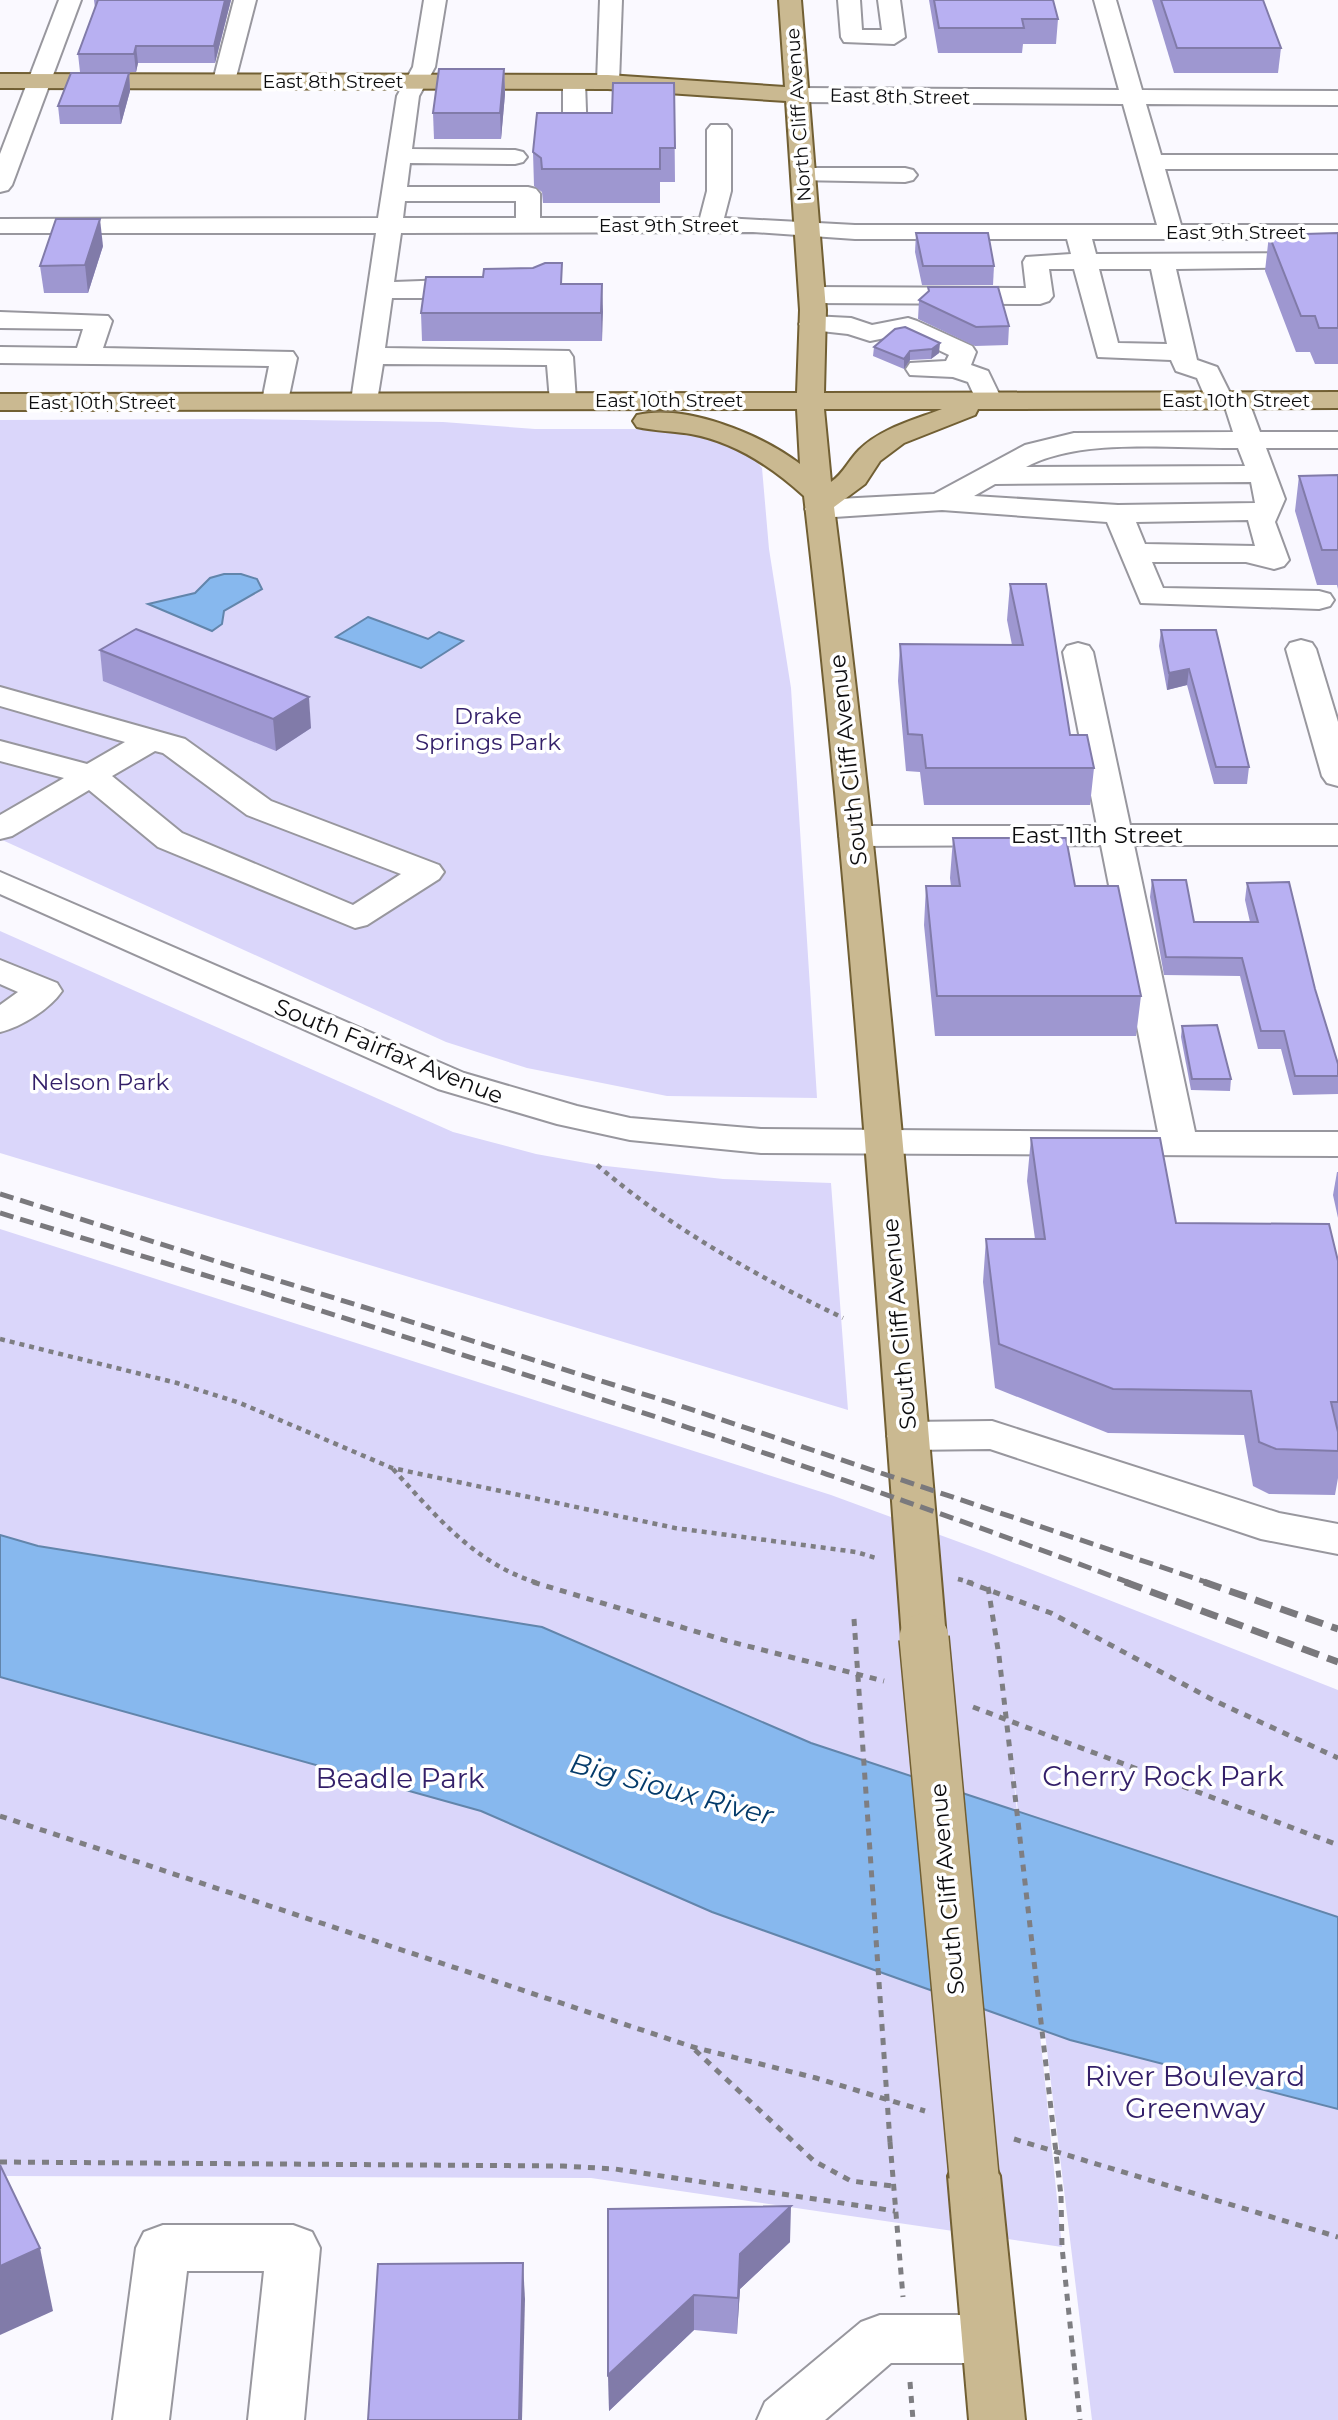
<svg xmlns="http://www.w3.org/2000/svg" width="1338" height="2420" font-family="Montserrat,sans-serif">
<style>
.green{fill:#dad6fa}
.water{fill:#87b8ee;stroke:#6285ab;stroke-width:2}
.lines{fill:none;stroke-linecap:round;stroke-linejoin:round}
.minor-casing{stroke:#98979e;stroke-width:4}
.major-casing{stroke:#715f33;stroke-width:4}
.path-far1{stroke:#7e7e82;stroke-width:4.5;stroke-dasharray:5 5;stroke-linecap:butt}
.path{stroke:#7e7e82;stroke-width:5;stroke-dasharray:7 7;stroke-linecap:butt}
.minor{fill:#fff;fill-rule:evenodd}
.major{fill:#cab991;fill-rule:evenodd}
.rail-far1{stroke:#7a797d;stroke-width:5;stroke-dasharray:14 7;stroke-linecap:butt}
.rail{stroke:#7a797d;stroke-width:7;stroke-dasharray:18 9;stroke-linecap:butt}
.major-bridge-casing{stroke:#715f33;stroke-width:52;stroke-linecap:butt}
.path-bridge{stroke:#7e7e82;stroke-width:5;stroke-dasharray:7 7;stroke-linecap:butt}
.major-bridge{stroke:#cab991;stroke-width:49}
.wall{fill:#9e97d0}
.shaded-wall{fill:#817ba9}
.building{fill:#b8b0f2;stroke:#817ba9;stroke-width:2}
.labels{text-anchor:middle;stroke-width:7;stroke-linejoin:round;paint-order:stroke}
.far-street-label{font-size:19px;fill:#0d0d0f;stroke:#fff}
.park-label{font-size:23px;fill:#331f69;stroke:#fff}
.street-label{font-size:23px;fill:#0d0d0f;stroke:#fff}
.near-park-label{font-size:28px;fill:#331f69;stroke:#fff}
.near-water-label{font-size:28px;font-style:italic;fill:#043b6b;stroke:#fff}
</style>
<rect width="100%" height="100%" fill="#faf9ff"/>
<g class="green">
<polygon points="243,419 443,422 535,429 657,429 705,436 749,453 762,468 769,549 791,688 817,1098 667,1096 527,1068 446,1042 0,839 0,420"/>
<polygon points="0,931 453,1132 536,1154 597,1165 723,1179 831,1183 848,1410 0,1153"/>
<polygon points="0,1229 831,1495 989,1553 1338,1690 1338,2420 1092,2420 1011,1754 1062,2247 591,2178 0,2176"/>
</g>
<g class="water">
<polygon points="224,574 241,574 257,579 262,589 224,611 222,624 212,631 148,604 195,593 210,578"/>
<polygon points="368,617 428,639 439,632 463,641 421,668 336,637"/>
<polygon points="0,1535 38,1546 542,1627 811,1743 1338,1917 1338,2109 1070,2040 712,1912 481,1811 0,1677"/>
</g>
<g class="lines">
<g class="minor-casing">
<g id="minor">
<polygon points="59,0 81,0 12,185 8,190 0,192 0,154"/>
<polygon points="234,0 256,0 235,81 224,88 213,81"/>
<path d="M424 0H446L435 67 419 96 412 149 515 150 523 152 527 157 523 162 515 164 410 163 407 187H528L536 189 540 194V218H700L707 191V130L711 125H727L731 130V191L724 218 855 225H1157L1123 104 798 102 787 95 798 88 1119 90 1094 0H1116L1142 90 1338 91V105L1146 104 1161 155H1338V169H1165L1181 225H1338V239H1092L1096 254 1338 253V267L1176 269 1197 360 1217 367 1230 393 1246 394 1260 432H1338V448H1266L1285 499 1275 522 1289 560 1284 566 1274 569 1246 562H1152L1163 588 1319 591 1330 594 1334 600 1330 606 1319 609 1141 603 1107 522 942 510 819 518 809 515 805 509 809 503 819 500 934 494 1025 445 1074 433 1233 432 1225 407 1209 406 1197 378 1176 371 1171 360 1098 357 1074 269H1049L1053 296 1049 301 1040 304 812 303 803 300 799 295 803 290 812 287 1026 288 1023 262 1026 257 1071 254 1067 239H855L753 232 401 233 394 282 476 279 485 282 489 287 485 292 460 298H392L385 348 569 351 573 357 576 401 573 407H553L550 401 547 365 383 364 377 401 374 407H354L351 401 376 233H0V219L378 218 397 96 413 67ZM405 201H516V218H403ZM1099 269H1151L1167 344 1118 343ZM1238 448 1245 466 1026 467C1081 437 1175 449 1238 448ZM1251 482 1255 503 1118 505 974 496 995 484ZM1248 520 1255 546 1145 544 1136 522Z"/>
<polygon points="600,0 622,0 619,82 608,89 597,82"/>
<polygon points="838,0 860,0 862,30 882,30 878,0 900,0 905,37 894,44 844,42 841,37"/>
<polygon points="574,75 585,82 587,139 583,144 567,144 563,139 563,82"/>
<polygon points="803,168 905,168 913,170 917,175 913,180 905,182 795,180 791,175 795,170"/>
<polygon points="0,312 108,316 112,321 103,348 293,352 297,358 288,401 285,407 265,407 262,401 269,366 0,363 0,347 77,348 83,329 0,328"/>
<polygon points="812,316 851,318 872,325 908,318 917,321 972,346 976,352 971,365 988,371 1002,400 999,406 979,406 968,382 953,377 910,375 906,369 910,363 946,361 949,355 905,334 870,341 848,334 803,329 799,324 803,319"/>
<polygon points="1301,640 1312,643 1316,649 1338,722 1338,786 1327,783 1322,776 1286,649 1290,643"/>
<polygon points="1078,643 1089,646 1093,652 1130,825 1338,825 1338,845 1134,845 1195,1132 1338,1132 1338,1156 761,1153 630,1140 557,1124 438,1089 0,894 0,872 464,1073 577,1106 630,1118 761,1129 1158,1132 1101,845 856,846 844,843 839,836 844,829 856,826 1097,826 1063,652 1067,646"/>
<path d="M0 687 185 739 271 801 439 865 444 872 439 879 367 925 355 928 158 847 89 790 12 836 0 839V815L64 778 0 761V741L87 764 125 742 0 706ZM155 751 163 753 247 815 401 874 353 905 182 833 112 776Z"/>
<path d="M0 960 57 983 62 991C50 1009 21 1027 0 1032V1005L18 992 0 984Z"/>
<polygon points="992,1421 1279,1513 1338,1524 1338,1554 1261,1539 990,1449 908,1450 893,1446 887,1436 893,1426 908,1422"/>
<polygon points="163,2225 293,2225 312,2232 320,2248 304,2420 248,2420 264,2271 187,2271 169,2420 113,2420 136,2248 144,2232"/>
<polygon points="880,2315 989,2315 1008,2322 1016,2339 1008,2356 989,2363 891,2363 825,2420 757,2420 765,2402 861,2322"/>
</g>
</g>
<g class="major-casing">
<g id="major">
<path d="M779 0H801L826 310 824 393 1338 392V408L978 409 975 415 904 443 880 461 865 484 834 507C882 883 914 1260 946 1638L940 1649 924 1654 908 1649 902 1638C874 1257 848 874 804 496 772 467 735 442 691 434 673 431 655 431 637 427L633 421 637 415C686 403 762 435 800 464L797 409 0 410V394L797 393 800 310 786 101 608 89 0 88V74L608 75 785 87ZM824 409H942C914 420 881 428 859 450 848 461 844 473 831 482Z"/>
<polygon points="974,2154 992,2160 1000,2176 1025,2420 969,2420 948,2176 956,2160"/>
</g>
</g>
<g class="path-far1">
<path d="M597 1165C672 1229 755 1275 843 1318"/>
<polyline points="0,1339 177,1383 240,1403 392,1468 675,1528 856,1552 879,1559"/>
<path d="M393 1469C436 1516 475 1564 538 1583"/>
<polyline points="958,1579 973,1583"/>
</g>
<g class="path">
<polyline points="533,1582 724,1640 884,1681"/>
<polyline points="967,1582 1051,1613 1215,1701 1338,1758"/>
<polyline points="988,1587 999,1656"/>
<polyline points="973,1707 1338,1845"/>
<polyline points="0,1816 693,2047 816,2078 925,2111"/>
<polyline points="695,2050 814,2161 851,2181 893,2186"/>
<polyline points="1014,2139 1338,2237"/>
<polyline points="890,2142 903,2297"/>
<polyline points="0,2162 563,2166 615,2169 895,2211"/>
<polyline points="1061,2196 1062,2247 1080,2420"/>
<polyline points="910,2382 913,2420"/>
</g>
<use href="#minor" class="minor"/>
<use href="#major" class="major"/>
<g class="rail-far1">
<polyline points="0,1194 672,1403 1209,1583"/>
<path d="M0 1213C380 1328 759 1443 1130 1583"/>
</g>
<g class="rail">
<polyline points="1125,1582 1338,1662"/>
<polyline points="1204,1582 1338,1629"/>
</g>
<g class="major-bridge-casing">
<polyline id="major-bridge" points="924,1638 974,2176"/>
</g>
<g class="path-bridge">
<polyline points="854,1619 890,2142"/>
<polyline points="999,1656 1061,2196"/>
</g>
<use href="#major-bridge" class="major-bridge"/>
</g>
<g class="wall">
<polygon points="94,0 231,0 215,63 138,63 136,72 80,72 78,54 95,8"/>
<polygon points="929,0 1053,0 1058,19 1056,44 1023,44 1022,53 938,53"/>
<polygon points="1152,0 1263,0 1281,48 1278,73 1174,73"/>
<polygon points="504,69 505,94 501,139 434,139 433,113"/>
<polygon points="129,73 130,91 121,124 60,124 58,106"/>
<polygon points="674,83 675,182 660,182 660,203 543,203 542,192 534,186 533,152"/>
<polygon points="916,233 994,266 993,285 922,285 915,252"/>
<polygon points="1338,233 1338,364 1315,364 1310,352 1296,352 1265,271 1269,235"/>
<polygon points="103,246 88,293 44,293 40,266"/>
<polygon points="483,277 562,284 602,284 602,341 422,341 421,313"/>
<polygon points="928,287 1009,326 1008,345 975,346 918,319 919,300 928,292"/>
<polygon points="895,329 939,353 931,359 910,360 904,369 873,356 874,347"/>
<polygon points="1338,475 1338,589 1337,585 1317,585 1295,511 1299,476"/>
<polygon points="1010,584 1070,735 1094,768 1090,805 924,805 920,772 906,771 898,681 900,644 1012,645 1007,620"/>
<polygon points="1161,630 1216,630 1249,767 1247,784 1214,784 1187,685 1167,690 1159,646"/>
<polygon points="100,650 311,728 276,751 103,681"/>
<polygon points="953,838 1075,886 1141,996 1136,1036 935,1036 924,925 926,886 951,886 950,878"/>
<polygon points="1152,880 1194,922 1250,922 1245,900 1247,883 1315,989 1338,1064 1338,1094 1293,1095 1281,1049 1258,1049 1240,976 1164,975 1150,897"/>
<polygon points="1182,1026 1231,1079 1230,1091 1191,1090 1181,1037"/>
<polygon points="1031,1138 1176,1223 1338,1261 1338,1478 1335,1495 1269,1494 1253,1486 1244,1435 1108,1433 995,1388 983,1282 986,1239 1035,1239 1027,1181"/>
<polygon points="1337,1172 1338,1172 1338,1218 1333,1195"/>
<polygon points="608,2209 790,2242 740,2289 737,2334 694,2330 609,2411"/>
</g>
<g class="shaded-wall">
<polygon points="225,0 231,0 215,63 214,46"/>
<polygon points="136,46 138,63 136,72 134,54"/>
<polygon points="504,69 505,94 501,139 500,113"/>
<polygon points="129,73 130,91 121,124 119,106"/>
<polygon points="100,219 103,246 88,293 85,265"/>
<polygon points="602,284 603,312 602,341 601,313"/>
<polygon points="940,343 939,353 931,359 932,349"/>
<polygon points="910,351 910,360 904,369 904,359"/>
<polygon points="1189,669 1187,685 1167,690 1169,673"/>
<polygon points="309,697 311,728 276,751 273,719"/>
<polygon points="791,2206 790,2242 740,2289 737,2334 740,2254"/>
<polygon points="40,2248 53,2311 0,2335 0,2266"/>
<polygon points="523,2263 525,2299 522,2420 519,2420"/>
<polygon points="694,2295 694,2330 609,2411 608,2375"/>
</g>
<g class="building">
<polygon points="98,0 225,0 214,46 136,46 134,54 78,54"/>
<polygon points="934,0 1053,0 1058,19 1022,19 1024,28 939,28"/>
<polygon points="1161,0 1263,0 1281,48 1177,48"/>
<polygon points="439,69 504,69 500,113 433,113"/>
<polygon points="71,73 129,73 119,106 58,106"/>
<polygon points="613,83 674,83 675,148 660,148 660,169 542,169 541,158 533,152 537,113 612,113"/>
<polygon points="56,219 100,219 85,265 40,266"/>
<polygon points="916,233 988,233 994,266 923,266"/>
<polygon points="1338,233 1338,328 1319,328 1315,316 1301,316 1269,235"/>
<polygon points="545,263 562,263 561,284 602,284 601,313 421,313 426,277 483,277 484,269 533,268"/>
<polygon points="928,287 998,287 1009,326 976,327 919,300 929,291"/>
<polygon points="905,327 940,343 932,349 910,351 904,359 874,347 895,329"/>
<polygon points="1338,475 1338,550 1322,550 1299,476"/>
<polygon points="1010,584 1046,584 1070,735 1087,735 1094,768 926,768 922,735 908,734 900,644 1023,645"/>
<polygon points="136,629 309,697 273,719 100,650"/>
<polygon points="1161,630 1216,630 1249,767 1216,767 1189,669 1169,673"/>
<polygon points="953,838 1066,838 1075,886 1118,886 1141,996 937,996 926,886 960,886"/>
<polygon points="1152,880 1186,880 1194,922 1258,922 1247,883 1289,882 1315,989 1338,1064 1338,1076 1295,1076 1284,1031 1261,1031 1242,958 1166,957"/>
<polygon points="1217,1025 1231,1079 1192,1079 1182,1026"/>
<polygon points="1031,1138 1160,1138 1176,1223 1329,1224 1338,1261 1338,1402 1331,1402 1338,1432 1338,1451 1276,1449 1259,1442 1251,1391 1113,1389 999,1344 986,1239 1045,1239"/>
<polygon points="0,2165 40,2248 0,2266"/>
<polygon points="791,2206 740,2254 738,2298 694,2295 608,2375 608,2209"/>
<polygon points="523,2263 519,2420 368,2420 378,2264"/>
</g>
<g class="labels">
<g class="far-street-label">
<text x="333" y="88">East 8th Street</text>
<text transform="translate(900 96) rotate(1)" y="7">East 8th Street</text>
<text transform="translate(798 115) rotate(-94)" y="7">North Cliff Avenue</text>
<text x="669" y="232">East 9th Street</text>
<text x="1236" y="239">East 9th Street</text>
<text x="669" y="407">East 10th Street</text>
<text x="1236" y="407">East 10th Street</text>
<text x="102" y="409">East 10th Street</text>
</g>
<g class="park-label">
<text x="488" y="724">Drake<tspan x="488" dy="26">Springs Park</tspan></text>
<text x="100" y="1090">Nelson Park</text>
</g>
<g class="street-label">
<text transform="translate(848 760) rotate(-96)" y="8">South Cliff Avenue</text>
<text x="1097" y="843">East 11th Street</text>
<text transform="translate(389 1051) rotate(22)" y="8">South Fairfax Avenue</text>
<text transform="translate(899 1324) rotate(-95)" y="8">South Cliff Avenue</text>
<text transform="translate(947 1889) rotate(-95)" y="8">South Cliff Avenue</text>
</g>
<g class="near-park-label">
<text x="1163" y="1786">Cherry Rock Park</text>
<text x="400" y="1788">Beadle Park</text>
<text x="1195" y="2086">River Boulevard<tspan x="1195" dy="32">Greenway</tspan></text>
</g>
<g class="near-water-label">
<text transform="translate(672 1789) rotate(15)" y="10">Big Sioux River</text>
</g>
</g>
</svg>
